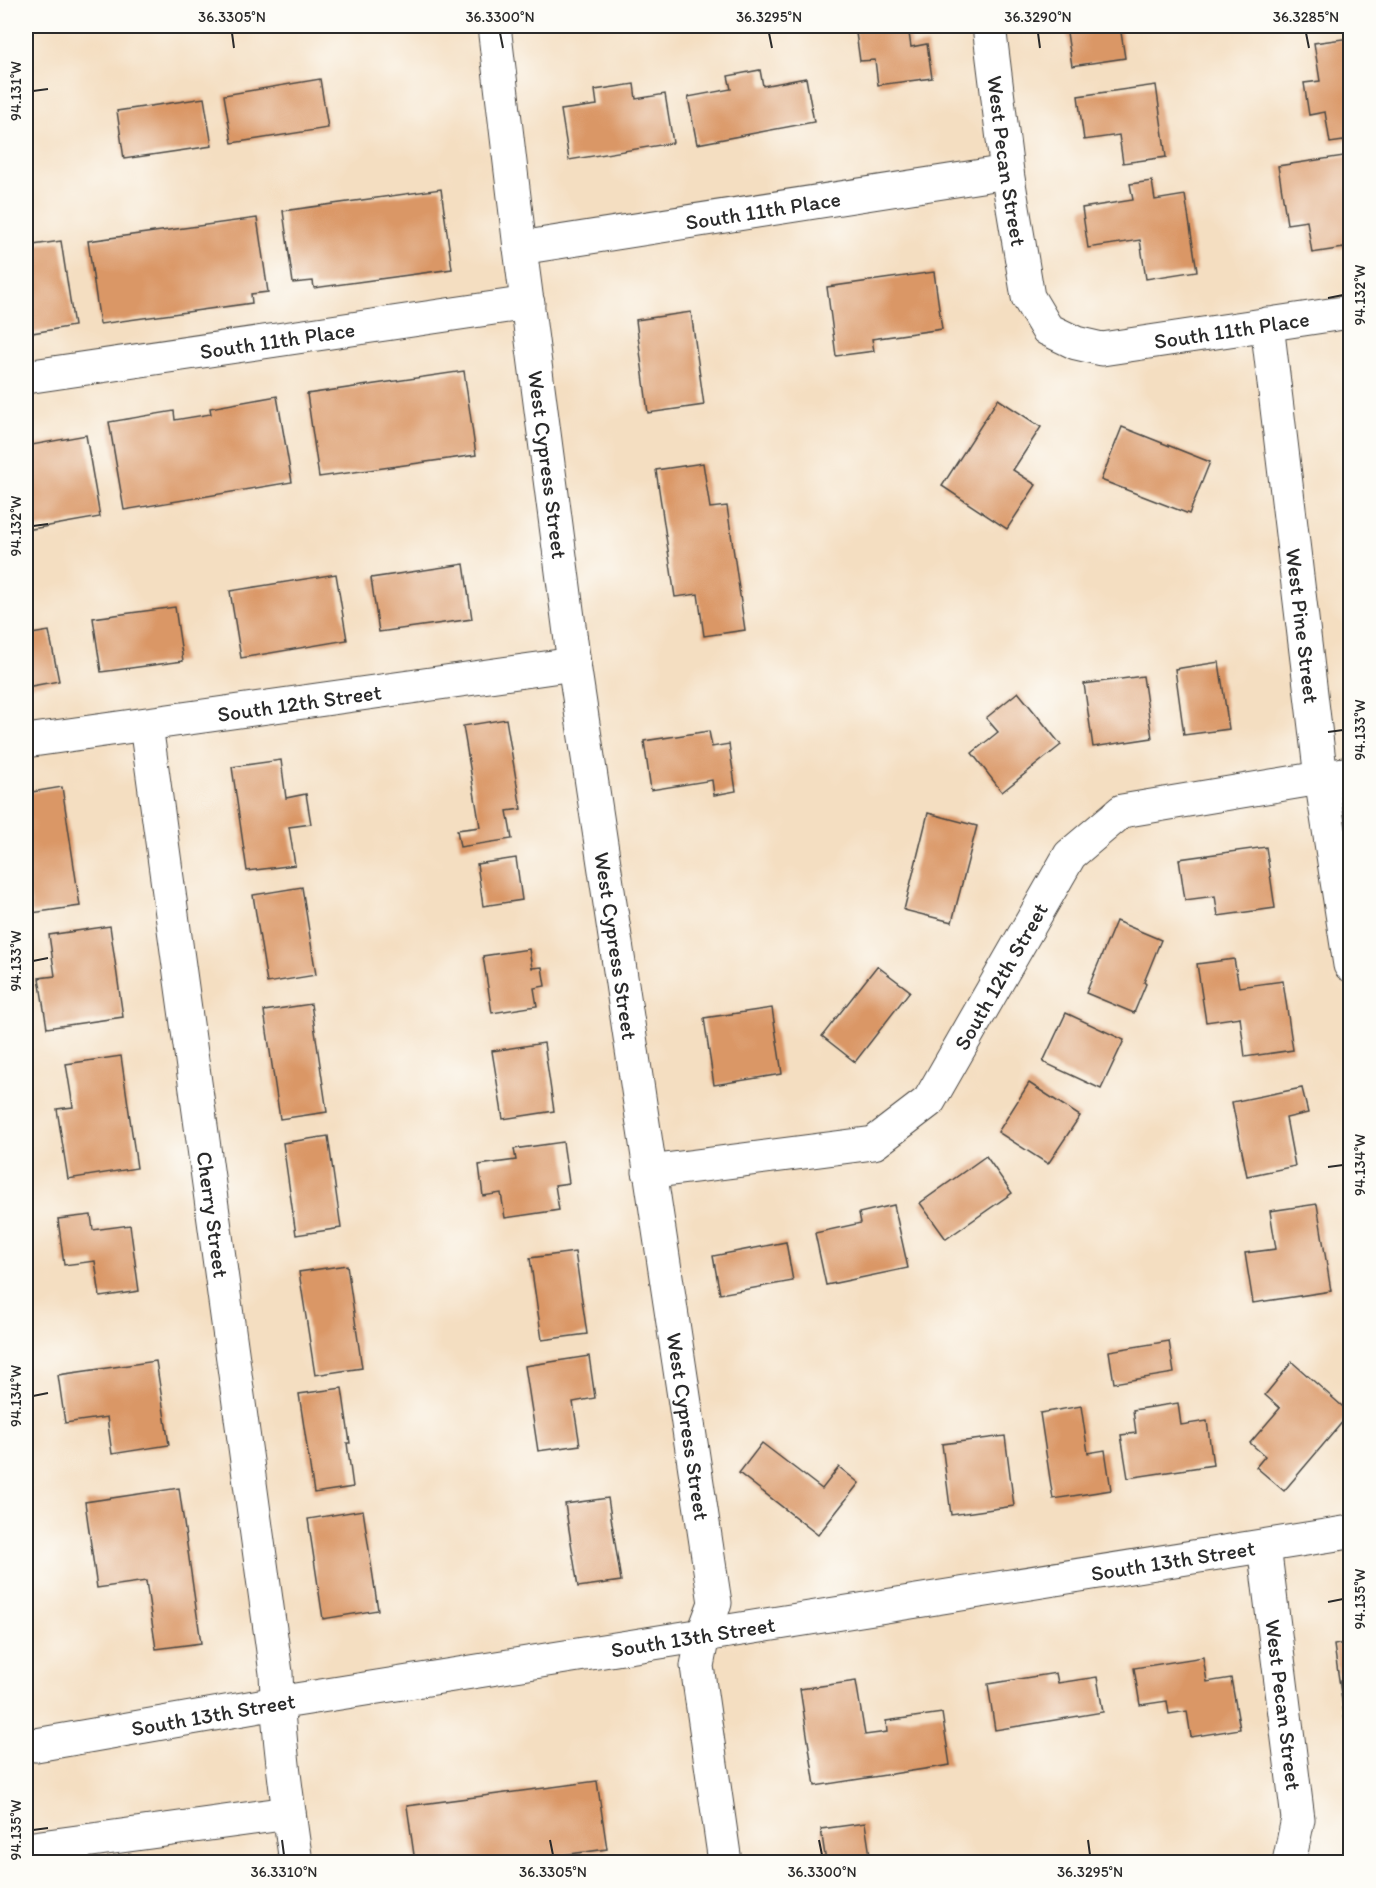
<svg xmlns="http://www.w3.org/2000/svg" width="1376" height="1888" font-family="Itim,sans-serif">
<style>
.building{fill:#da9766}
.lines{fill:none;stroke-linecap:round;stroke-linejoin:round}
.minor-casing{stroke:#494642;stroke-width:35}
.minor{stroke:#fff;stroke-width:33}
.ticks{fill:none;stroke:#2b2b2b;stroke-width:2}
.labels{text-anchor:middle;stroke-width:4.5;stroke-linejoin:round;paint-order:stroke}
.street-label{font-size:22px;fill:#2b2b2b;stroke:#fdfcf7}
.neatline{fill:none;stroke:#2b2b2b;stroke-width:2}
.ticks-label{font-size:15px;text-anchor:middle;fill:#2b2b2b}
</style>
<rect width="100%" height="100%" fill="#fdfcf7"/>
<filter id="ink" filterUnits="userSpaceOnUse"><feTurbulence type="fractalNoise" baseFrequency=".0167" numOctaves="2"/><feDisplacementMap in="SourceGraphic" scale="12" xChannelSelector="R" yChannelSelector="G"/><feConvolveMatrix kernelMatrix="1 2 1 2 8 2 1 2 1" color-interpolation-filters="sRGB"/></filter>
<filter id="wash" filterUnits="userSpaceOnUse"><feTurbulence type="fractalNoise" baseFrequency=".008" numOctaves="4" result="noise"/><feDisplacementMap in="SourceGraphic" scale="24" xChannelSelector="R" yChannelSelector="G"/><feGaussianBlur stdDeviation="1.35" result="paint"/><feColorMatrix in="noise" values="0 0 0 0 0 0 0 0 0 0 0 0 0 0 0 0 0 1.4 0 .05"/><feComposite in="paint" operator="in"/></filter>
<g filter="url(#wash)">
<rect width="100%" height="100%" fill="#f4dec1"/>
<g id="blocks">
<g class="building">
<polygon points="855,26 908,26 911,47 927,44 932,78 878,85 875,60 860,61"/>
<polygon points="1066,26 1120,26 1125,58 1072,66"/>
<polygon points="1350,38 1350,140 1330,143 1325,112 1309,115 1304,83 1320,81 1314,43"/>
<polygon points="760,70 763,86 806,78 814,122 697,144 688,97 731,89 728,76"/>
<polygon points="320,79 328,128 232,143 224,95"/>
<polygon points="634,84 636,99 665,94 673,143 569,160 561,110 597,105 595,90"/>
<polygon points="1156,85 1166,157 1123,163 1119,135 1084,140 1078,96"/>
<polygon points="204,98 212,146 124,159 117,111"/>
<polygon points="1350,155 1350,247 1312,253 1307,221 1287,224 1278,166"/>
<polygon points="1152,181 1155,200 1185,195 1197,271 1146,279 1140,240 1088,248 1082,208 1133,200 1130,184"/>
<polygon points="441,189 452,269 314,288 313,281 293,283 283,211"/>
<polygon points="257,218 268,292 251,294 252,303 100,324 88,241"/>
<polygon points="61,241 74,326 26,334 26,246"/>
<polygon points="934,272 942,329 872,339 874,351 836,356 827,287"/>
<polygon points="691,312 704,405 648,413 636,320"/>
<polygon points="464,371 476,455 319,477 307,394"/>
<polygon points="277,396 292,482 124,510 109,422 174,411 175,420 211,414 210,408"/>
<polygon points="998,399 1041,427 1013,470 1036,485 1007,529 942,486"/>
<polygon points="1350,402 1350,427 1349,427 1346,403"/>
<polygon points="1122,427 1210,462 1189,514 1101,480"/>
<polygon points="86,435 100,517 26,530 26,446"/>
<polygon points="703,463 710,508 727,506 745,630 704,636 698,594 675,597 656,470"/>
<polygon points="464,564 472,619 379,632 371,578"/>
<polygon points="336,574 347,640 241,658 230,591"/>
<polygon points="175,607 183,661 101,672 93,618"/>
<polygon points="49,631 59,681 26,687 26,635"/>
<polygon points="1219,662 1229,729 1184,735 1175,669"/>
<polygon points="1143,676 1152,738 1093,747 1084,684"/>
<polygon points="1018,692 1061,745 1002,792 972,753 998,732 986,718"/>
<polygon points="506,719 521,809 507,811 512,839 460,847 457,830 480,827 463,726"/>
<polygon points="709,731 712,747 729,744 736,791 714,795 712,780 651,790 644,741"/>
<polygon points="281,760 286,798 306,794 311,824 289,827 295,865 247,871 232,767"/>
<polygon points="62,787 80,906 32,913 26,868 26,824 28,824 26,793"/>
<polygon points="928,813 977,826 952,922 904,910"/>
<polygon points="1266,847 1275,908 1218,916 1215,896 1185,900 1179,859"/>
<polygon points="516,858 522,900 483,906 477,864"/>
<polygon points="302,887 316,975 267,983 253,895"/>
<polygon points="1116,921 1161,940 1144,982 1146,984 1134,1013 1086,993"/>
<polygon points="110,926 123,1017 47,1028 39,978 55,976 49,935"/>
<polygon points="529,949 532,968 542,967 545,986 534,988 537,1006 492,1013 483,956"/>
<polygon points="1234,959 1239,987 1283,981 1293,1050 1245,1057 1240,1017 1206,1022 1197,964"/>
<polygon points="877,966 910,991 855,1062 822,1036"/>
<polygon points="311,1004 327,1112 280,1119 264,1011"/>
<polygon points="772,1008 782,1074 714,1085 704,1018"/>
<polygon points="1066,1013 1124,1040 1101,1089 1043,1062"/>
<polygon points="544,1043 554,1111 503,1119 492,1051"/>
<polygon points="121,1056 137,1168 68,1179 57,1109 73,1107 66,1064"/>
<polygon points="1029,1083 1080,1116 1048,1164 998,1132"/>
<polygon points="1302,1088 1308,1113 1286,1118 1295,1166 1247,1176 1232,1102"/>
<polygon points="328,1136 341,1228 296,1235 283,1143"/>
<polygon points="563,1142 569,1183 555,1185 559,1210 505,1218 501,1193 483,1196 479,1165 516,1160 514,1149"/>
<polygon points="986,1156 1012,1193 946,1239 920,1203"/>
<polygon points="1317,1204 1331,1291 1253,1303 1245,1253 1276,1249 1270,1211"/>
<polygon points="894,1205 908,1268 826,1285 815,1233 861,1223 859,1213"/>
<polygon points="91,1215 93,1230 130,1225 139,1291 100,1297 95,1261 64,1265 58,1219"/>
<polygon points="786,1242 793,1281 720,1294 713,1256"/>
<polygon points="575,1252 587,1334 542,1340 530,1258"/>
<polygon points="347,1265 362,1368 315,1375 299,1272"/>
<polygon points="1169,1341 1174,1373 1114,1383 1109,1351"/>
<polygon points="589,1356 595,1398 573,1402 580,1445 538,1451 525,1366"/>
<polygon points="156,1361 169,1445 112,1454 107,1417 65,1423 58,1375"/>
<polygon points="1292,1362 1350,1413 1284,1491 1256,1467 1265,1456 1250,1443 1280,1408 1265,1395"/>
<polygon points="342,1388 350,1443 347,1443 353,1487 314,1493 299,1394"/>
<polygon points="1178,1403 1181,1425 1207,1421 1213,1465 1128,1478 1121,1435 1136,1433 1133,1410"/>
<polygon points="1081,1406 1088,1453 1105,1450 1111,1490 1053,1499 1040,1413"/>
<polygon points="1005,1436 1014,1506 951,1515 942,1444"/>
<polygon points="762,1443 822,1489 839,1467 859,1483 818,1535 739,1473"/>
<polygon points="179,1488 201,1643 156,1649 146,1581 97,1588 85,1502"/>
<polygon points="608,1498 621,1581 578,1587 565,1504"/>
<polygon points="363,1510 378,1610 323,1619 308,1519"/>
<polygon points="1350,1642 1350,1749 1349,1749 1334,1645"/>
<polygon points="1203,1657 1207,1682 1231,1678 1240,1729 1191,1737 1187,1711 1169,1714 1167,1701 1140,1705 1134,1668"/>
<polygon points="1056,1673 1058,1683 1097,1677 1103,1712 995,1730 988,1684"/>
<polygon points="856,1681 865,1735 887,1732 886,1721 942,1713 950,1765 815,1786 800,1689"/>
<polygon points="597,1781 607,1849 510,1862 415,1862 407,1806"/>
<polygon points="865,1823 871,1862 826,1862 821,1829"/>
</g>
</g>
</g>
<g filter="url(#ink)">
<use href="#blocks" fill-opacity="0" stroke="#494642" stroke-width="1.5"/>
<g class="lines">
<g class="minor-casing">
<g id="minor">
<path id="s1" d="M494 26 520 248 574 664 715 1603 703 1635 697 1666 725 1862"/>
<path id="s2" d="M989 26 1007 172 1028 297 1047 329 1076 343 1102 349 1350 312"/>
<path id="s3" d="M520 248 1007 172"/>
<path id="s4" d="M1267 324 1321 778 1350 965"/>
<path id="s5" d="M26 377 528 303"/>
<path id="s6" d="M146 725 276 1673C278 1736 287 1800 296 1862"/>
<path id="s7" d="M26 741 574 664"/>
<path id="s8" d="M649 1172 874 1143 929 1101 1070 855 1122 811 1350 773"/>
<path id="s9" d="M1264 1546 1298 1819 1289 1862"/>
<path id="s10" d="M26 1743 36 1745 277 1703 1350 1532"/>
<polyline points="26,1849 289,1813"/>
</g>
</g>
<use href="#minor" class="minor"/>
</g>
</g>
<path class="ticks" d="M232 33 234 48M500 33 503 48M769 33 772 48M1038 33 1040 48M1306 33 1309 48M33 91 48 89M1328 298 1343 295M33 526 48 524M1328 732 1343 730M33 961 48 958M1328 1167 1343 1165M33 1396 48 1393M1328 1602 1343 1599M33 1830 48 1828M282 1840 284 1855M550 1840 553 1855M819 1840 822 1855M1088 1840 1090 1855"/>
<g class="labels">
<g class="street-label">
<text dy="8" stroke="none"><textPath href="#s2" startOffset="136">West Pecan Street</textPath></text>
<text dy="8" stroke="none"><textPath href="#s3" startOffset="246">South 11th Place</textPath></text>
<text dy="8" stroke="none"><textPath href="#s2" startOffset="501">South 11th Place</textPath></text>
<text dy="8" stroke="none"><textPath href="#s5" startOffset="254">South 11th Place</textPath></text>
<text dy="8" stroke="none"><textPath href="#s1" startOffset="442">West Cypress Street</textPath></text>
<text dy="8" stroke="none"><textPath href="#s4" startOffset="304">West Pine Street</textPath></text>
<text dy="8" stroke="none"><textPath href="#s7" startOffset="276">South 12th Street</textPath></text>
<text dy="8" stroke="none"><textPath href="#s1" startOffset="928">West Cypress Street</textPath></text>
<text dy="8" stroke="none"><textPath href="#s8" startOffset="440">South 12th Street</textPath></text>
<text dy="8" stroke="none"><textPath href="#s6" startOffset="494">Cherry Street</textPath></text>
<text dy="8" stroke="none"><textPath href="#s1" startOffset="1414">West Cypress Street</textPath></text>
<text dy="8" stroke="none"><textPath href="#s10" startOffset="1162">South 13th Street</textPath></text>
<text dy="8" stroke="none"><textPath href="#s10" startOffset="676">South 13th Street</textPath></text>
<text dy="8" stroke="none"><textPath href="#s9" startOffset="160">West Pecan Street</textPath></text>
<text dy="8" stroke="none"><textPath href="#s10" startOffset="190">South 13th Street</textPath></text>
</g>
</g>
<rect width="1376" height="1888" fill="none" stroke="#fdfcf7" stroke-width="66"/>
<rect x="33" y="33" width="1310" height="1822" class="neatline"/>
<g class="ticks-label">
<text x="232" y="22">36.3305°N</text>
<text x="500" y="22">36.3300°N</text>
<text x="769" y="22">36.3295°N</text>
<text x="1038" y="22">36.3290°N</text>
<text x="1306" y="22">36.3285°N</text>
<text transform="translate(16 91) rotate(-90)" y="5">94.131°W</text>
<text transform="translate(1360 295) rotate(-90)" y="5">94.132°W</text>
<text transform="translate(16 526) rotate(-90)" y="5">94.132°W</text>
<text transform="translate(1360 730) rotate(-90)" y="5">94.133°W</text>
<text transform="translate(16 961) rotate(-90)" y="5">94.133°W</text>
<text transform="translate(1360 1165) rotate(-90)" y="5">94.134°W</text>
<text transform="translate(16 1396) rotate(-90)" y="5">94.134°W</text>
<text transform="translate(1360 1599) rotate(-90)" y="5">94.135°W</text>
<text transform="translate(16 1830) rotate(-90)" y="5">94.135°W</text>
<text x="284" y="1877">36.3310°N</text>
<text x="553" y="1877">36.3305°N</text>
<text x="822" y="1877">36.3300°N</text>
<text x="1090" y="1877">36.3295°N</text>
</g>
</svg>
